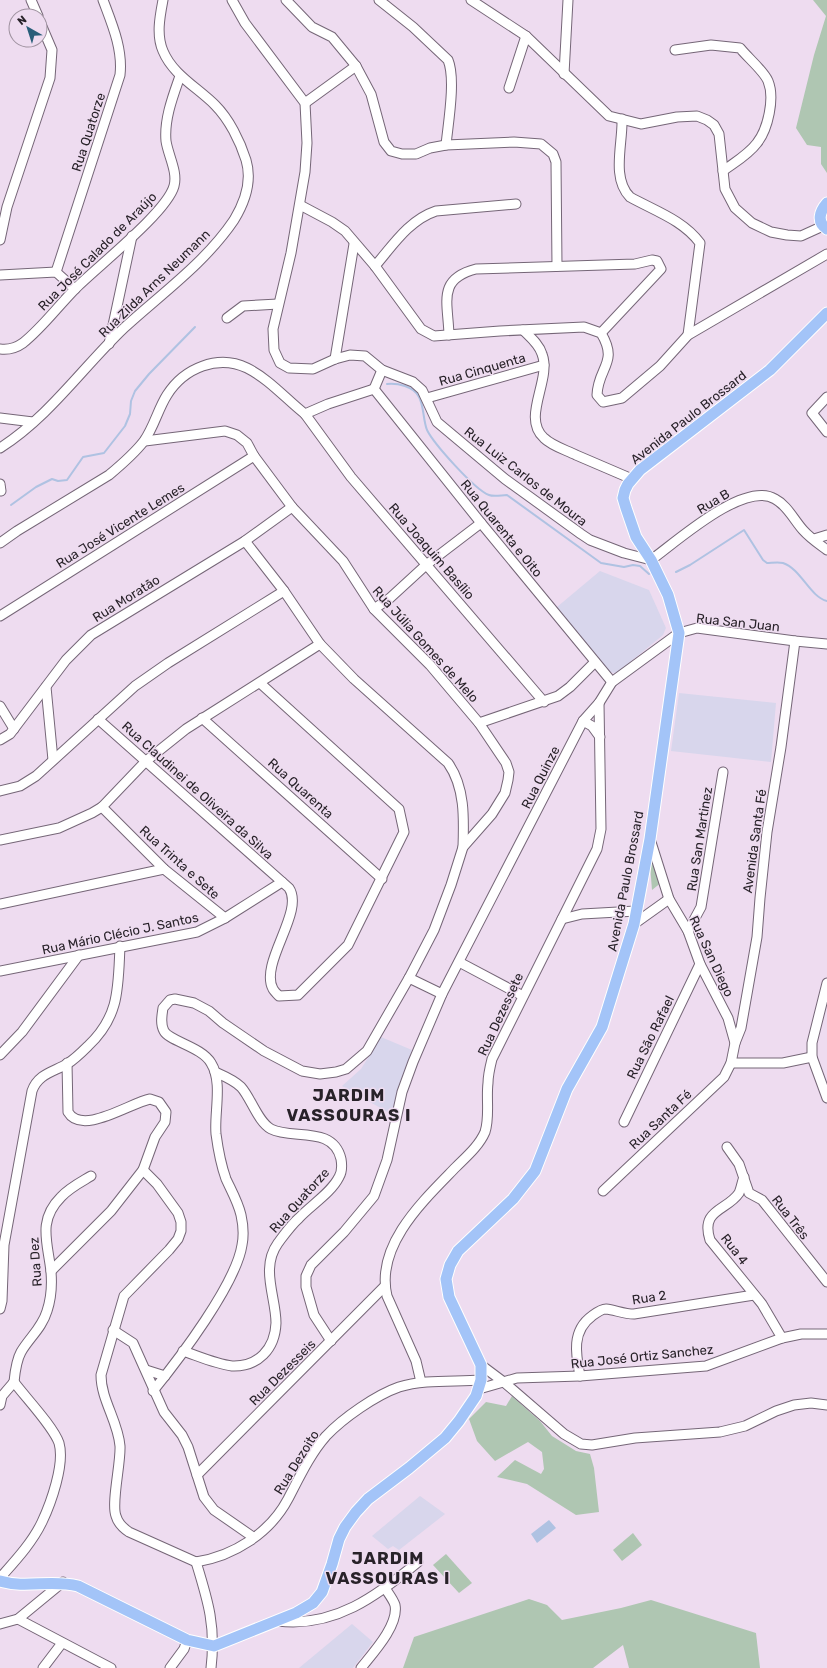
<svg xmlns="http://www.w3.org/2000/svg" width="827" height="1668" font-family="Rubik,sans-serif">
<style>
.education{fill:#d8d6ec}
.green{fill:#afc6b2}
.water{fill:#afc2e2}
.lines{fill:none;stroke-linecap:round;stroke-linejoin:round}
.stream{stroke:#afc2e2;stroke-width:2}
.minor-casing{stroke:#756677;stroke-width:11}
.major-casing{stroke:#fff;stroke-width:13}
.minor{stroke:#fff;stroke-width:9}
.major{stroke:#a3c4f8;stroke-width:11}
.labels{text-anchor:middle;stroke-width:3;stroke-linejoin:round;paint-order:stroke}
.street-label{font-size:13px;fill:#282229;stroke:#eedcf0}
.district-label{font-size:17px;font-weight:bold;letter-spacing:1px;fill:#282229;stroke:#eedcf0}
</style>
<rect width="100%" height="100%" fill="#eedcf0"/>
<g class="education">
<polygon points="600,571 649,590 666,628 663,635 618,672 614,673 608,671 557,607"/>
<polygon points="679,693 776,703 771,762 671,751"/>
<polygon points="381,1037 412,1050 391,1114 342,1086 361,1069"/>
<polygon points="420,1496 445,1514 399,1550 393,1546 388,1549 372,1536"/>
<polygon points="352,1624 373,1642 353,1668 299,1668"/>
</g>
<g class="green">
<polygon points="813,0 827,0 827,173 821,164 821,147 807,145 796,128 814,55 826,16"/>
<polygon points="655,862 662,882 652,890 650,865"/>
<polygon points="512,1396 540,1421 552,1436 576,1451 590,1454 594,1468 599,1512 576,1515 527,1484 497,1477 515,1460 541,1474 544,1469 542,1452 528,1442 495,1461 477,1441 469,1419 486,1402 506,1406"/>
<polygon points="633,1533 642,1545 622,1561 613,1550"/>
<polygon points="446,1554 472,1583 459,1593 433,1565"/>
<polygon points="529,1599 547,1605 562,1620 621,1608 651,1600 756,1633 760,1668 629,1668 623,1645 593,1668 403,1668 414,1637"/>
</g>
<polygon class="water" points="549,1520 556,1528 537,1543 531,1534"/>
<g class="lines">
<g class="stream">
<path d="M387 384C397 383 414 386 419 397 424 406 423 420 427 430 434 444 475 490 489 495 494 497 502 495 507 495L601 563 624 567 633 565 640 566 649 574"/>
<polyline points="11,505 36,487 52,479 58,481 67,480 83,457 104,453 125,426 130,414 131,401 135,391 149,374 195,327"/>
<path d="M676 572 690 565 744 530 763 560 767 563C771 563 778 562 783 563 801 569 810 597 827 601"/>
</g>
<g class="minor-casing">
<g id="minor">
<polyline points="31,0 38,16"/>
<path d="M232 0 245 23 305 103 307 143 305 172 291 253 273 329 274 350 280 363 289 368 313 369 335 359 350 355 365 356 382 370 413 382 422 390 437 422 505 479 581 534 590 540 624 553 651 560C675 543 744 480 775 499 787 505 794 520 803 530 810 538 819 544 827 550"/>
<polyline points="286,0 312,27 332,37 356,66 371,94 384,142 391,151 402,154 416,154 430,148 446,145 514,142 541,144 553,154 556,162 557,266"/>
<path d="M379 0 413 27 448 60C456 79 448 124 446 145"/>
<polyline points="471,0 526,36 609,116 641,124 677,117 697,116 707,120 714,125 719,134 725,189 735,208 752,223 771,232 787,235 801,236 823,226"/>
<path d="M675 50 711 45 740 48C747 57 764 71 768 81 775 98 768 129 757 143 748 155 735 162 723 171"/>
<polyline points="564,74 568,0"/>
<polyline points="509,88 526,36"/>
<polyline points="305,103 356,66"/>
<path d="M622 119C623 143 611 178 630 197 655 211 683 220 700 243L688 335"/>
<path d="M300 205 332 222 345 231 375 266 421 329 434 336 500 331 584 327 601 333C619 363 598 367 597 395L603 402 622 398 660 366 688 335 827 254"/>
<polyline points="0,240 7,207 50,78 52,50 40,22"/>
<path d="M375 266C393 245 409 220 436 211L516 204"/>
<path d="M56 272 120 75C123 49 112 24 103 0"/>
<polyline points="0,275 56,272 75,289"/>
<polyline points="227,318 243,306 278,304"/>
<path d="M523 330C530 337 539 344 542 354 552 380 521 417 544 438 552 446 566 450 576 455 595 463 613 471 632 479"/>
<path d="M449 335C448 302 437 279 476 269L635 264 652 260 657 261 661 269 601 333"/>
<polyline points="109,344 132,236"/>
<path d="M0 349C8 350 16 348 23 343 43 327 58 306 76 288 98 266 167 212 174 186 178 172 168 155 166 141 164 119 173 96 180 76"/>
<polyline points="335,359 354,244"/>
<polyline points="374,389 481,523 612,682"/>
<polyline points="374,389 382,370"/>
<polyline points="827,397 812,413 827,432"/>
<polyline points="427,398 544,365"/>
<polyline points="305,414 351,477 544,702"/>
<polyline points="0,418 33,422"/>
<path d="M145 441 225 431 237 435 247 443 254 456 292 507 343 561 374 609 430 665 479 723 506 763 509 772 508 780 505 793 492 814 463 847 451 885 434 930 409 978 367 1051 346 1069 336 1072 320 1074 302 1071 264 1051 223 1023 209 1011 194 1003 175 999 170 1000 163 1008C162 1015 160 1024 164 1031 169 1041 202 1047 211 1063 223 1082 214 1113 216 1134 218 1149 221 1165 226 1179 231 1190 238 1202 241 1215 243 1224 244 1235 242 1245 236 1284 179 1359 153 1391"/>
<path d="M0 448C49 417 83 367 124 328 161 294 205 263 234 220 245 202 252 180 246 160 240 141 229 119 215 105 197 87 173 75 163 51 156 35 160 16 163 0"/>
<polyline points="0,484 1,491"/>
<polyline points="814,539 827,535"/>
<path d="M245 541 284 591 320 644 354 679 448 763C465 787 464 818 463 847"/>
<path d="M0 543 17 531 109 475C121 465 134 454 144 441 154 427 158 409 167 395 184 368 218 354 247 368 269 379 286 399 305 414L328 404 374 389"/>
<polyline points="374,609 390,598 426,565 481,523"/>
<polyline points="0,616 254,456"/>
<polyline points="46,687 53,760"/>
<polyline points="0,706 14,729"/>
<polyline points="202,718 382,879"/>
<path d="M98 719 289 888C305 912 259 963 273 989 274 991 277 994 279 996L298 995 348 945 404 832 399 809 260 683"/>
<polyline points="583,721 592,726 600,737"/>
<polyline points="479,723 558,696 570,687 595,662"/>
<polyline points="0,740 10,734 66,660 91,635 245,541 292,507"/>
<polyline points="0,791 20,786 36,776 135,686 168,663 284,591"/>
<polyline points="102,807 164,869 225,918"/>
<polyline points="0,840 59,828 92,813 102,807 146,761 186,729 320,644"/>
<polyline points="0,904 164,869"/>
<polyline points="562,919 582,914 636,911"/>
<polyline points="634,924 669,899"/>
<polyline points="688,931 701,907 723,772"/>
<polyline points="459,962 523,996"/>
<polyline points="0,971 197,932 225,918 282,882"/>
<polyline points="409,978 442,994"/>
<polyline points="827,983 812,1043 812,1057 827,1098"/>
<polyline points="735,1043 741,1028 757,937 760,898 767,832 781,747 795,641"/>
<polyline points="0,1055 22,1032 79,955"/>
<polyline points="731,1063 783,1063 812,1057"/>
<polyline points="624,1122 700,964"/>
<polyline points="727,1147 739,1164 749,1193 762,1200 827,1282"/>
<path d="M143 1170 157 1184 178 1213 181 1222V1231L178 1239 169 1250 124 1296 101 1375C101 1400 118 1421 120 1446 121 1463 111 1503 116 1516 118 1523 123 1528 129 1532L196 1562"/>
<path d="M744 1177C742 1182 741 1189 739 1193 727 1211 700 1209 710 1240L762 1304 782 1338"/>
<polyline points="603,1191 724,1077 731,1063 735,1043 728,1018 700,964 688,931 669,899 650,839"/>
<path d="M51 1271 111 1211 143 1170 155 1137 165 1122 166 1112 159 1102 150 1099C130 1103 82 1136 68 1112L67 1063"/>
<path d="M0 1309 2 1301 4 1245 32 1091C38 1074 53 1072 67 1064 75 1059 82 1052 88 1046 120 1016 118 987 120 946"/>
<polyline points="113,1330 133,1343 164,1412 182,1435 188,1447 204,1497 214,1510 253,1537"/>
<polyline points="331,1341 314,1315 306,1287 306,1276 311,1265 344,1232 374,1196 387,1160 402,1092 413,1062 442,994 583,721 599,703 612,682 679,633 697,628 795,641 827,644"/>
<path d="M183 1351C198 1356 216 1364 232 1366 258 1367 275 1349 276 1323 276 1297 260 1268 278 1243 284 1235 291 1225 299 1218 311 1205 331 1193 339 1177 342 1172 342 1165 341 1159 333 1125 292 1140 271 1129 258 1122 251 1098 241 1087 234 1080 224 1076 215 1072"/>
<polyline points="481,1365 505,1383 564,1434 581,1444 592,1445 635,1438 720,1432 745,1426 776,1411 794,1405 811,1403 827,1405"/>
<polyline points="146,1370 165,1376"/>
<path d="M580 1376C576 1355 571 1331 592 1316 596 1313 601 1309 606 1309 615 1310 624 1314 634 1314L754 1295"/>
<path d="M14 1382C15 1372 16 1361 21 1352 29 1338 42 1328 47 1311 51 1299 52 1284 51 1272 48 1243 37 1221 61 1197 69 1188 81 1182 91 1176"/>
<path d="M421 1382 416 1361 387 1296C375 1245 424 1200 456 1167 466 1157 479 1146 485 1132 490 1117 486 1099 488 1083 488 1075 490 1067 492 1059L597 849 601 829 599 703"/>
<polyline points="479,1389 517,1378 580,1376 706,1366 782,1338 801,1334 827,1334"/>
<polyline points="0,1405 2,1396 14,1382"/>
<polyline points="197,1475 384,1287"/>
<path d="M196 1562C234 1556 270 1533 288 1499 299 1478 310 1454 326 1436 343 1418 376 1395 399 1387 425 1379 454 1382 481 1380"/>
<path d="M196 1562C208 1601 216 1626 211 1668"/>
<path d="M0 1578C15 1561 32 1543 42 1522 51 1503 65 1464 59 1443 53 1426 25 1397 14 1382"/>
<polyline points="18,1619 111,1668"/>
<path d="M278 1621C334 1628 377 1596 418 1562"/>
<polyline points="0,1624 18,1619 63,1582"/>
<polyline points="43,1668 62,1643"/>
<polyline points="170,1668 184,1649 187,1640"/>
<path d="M361 1668C373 1653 399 1625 395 1605 393 1599 388 1593 385 1588"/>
</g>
</g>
<g class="major-casing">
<g id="major">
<path d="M827 203C820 211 816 222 827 229"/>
<path d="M0 1581C27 1589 50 1579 78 1586L187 1640 214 1646 296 1613 313 1603 322 1592 332 1564 339 1539 345 1527 356 1512 368 1499 409 1468 445 1438 459 1421 476 1396 481 1380V1365L449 1297 446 1279 450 1265 458 1251 513 1199 535 1171 567 1089 602 1027 634 924 650 839 679 633 668 595 651 560 636 537 626 508 623 498 625 490 628 484 640 470 770 370 827 313"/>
</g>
</g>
<use href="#minor" class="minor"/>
<use href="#major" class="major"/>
</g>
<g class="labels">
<g class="street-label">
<text transform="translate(88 132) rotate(-72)" y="5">Rua Quatorze</text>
<text transform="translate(97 251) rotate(-45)" y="5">Rua José Calado de Araújo</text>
<text transform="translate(154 283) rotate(-44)" y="5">Rua Zilda Arns Neumann</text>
<text transform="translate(482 369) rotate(-16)" y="5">Rua Cinquenta</text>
<text transform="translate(688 417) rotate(-38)" y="5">Avenida Paulo Brossard</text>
<text transform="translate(526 476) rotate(38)" y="5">Rua Luiz Carlos de Moura</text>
<text transform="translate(713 501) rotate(-31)" y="5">Rua B</text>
<text transform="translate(120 525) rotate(-32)" y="5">Rua José Vicente Lemes</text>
<text transform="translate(502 528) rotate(51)" y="5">Rua Quarenta e Oito</text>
<text transform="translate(432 551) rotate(49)" y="5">Rua Joaquim Basílio</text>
<text transform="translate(126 598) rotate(-32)" y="5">Rua Moratão</text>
<text transform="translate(738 622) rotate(6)" y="5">Rua San Juan</text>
<text transform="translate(426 644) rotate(48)" y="5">Rua Júlia Gomes de Melo</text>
<text transform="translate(540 777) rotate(-63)" y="5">Rua Quinze</text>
<text transform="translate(301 788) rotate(42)" y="5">Rua Quarenta</text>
<text transform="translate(198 790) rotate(42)" y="5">Rua Claudinei de Oliveira da Silva</text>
<text transform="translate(699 839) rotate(-81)" y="5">Rua San Martinez</text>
<text transform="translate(754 841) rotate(-82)" y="5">Avenida Santa Fé</text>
<text transform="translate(180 862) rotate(42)" y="5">Rua Trinta e Sete</text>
<text transform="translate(625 881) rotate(-79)" y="5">Avenida Paulo Brossard</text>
<text transform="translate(120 933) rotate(-12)" y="5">Rua Mário Clécio J. Santos</text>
<text transform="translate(712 956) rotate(65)" y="5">Rua San Diego</text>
<text transform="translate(500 1014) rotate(-65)" y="5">Rua Dezessete</text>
<text transform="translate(650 1037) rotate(-64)" y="5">Rua São Rafael</text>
<text transform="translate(660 1119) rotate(-43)" y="5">Rua Santa Fé</text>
<text transform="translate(299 1200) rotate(-48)" y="5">Rua Quatorze</text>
<text transform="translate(791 1217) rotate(52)" y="5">Rua Três</text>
<text transform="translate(735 1249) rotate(52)" y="5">Rua 4</text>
<text transform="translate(35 1262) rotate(-94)" y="5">Rua Dez</text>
<text transform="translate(649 1297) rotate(-9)" y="5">Rua 2</text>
<text transform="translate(642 1356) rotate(-6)" y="5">Rua José Ortiz Sanchez</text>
<text transform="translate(282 1372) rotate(-45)" y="5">Rua Dezesseis</text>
<text transform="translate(296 1462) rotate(-58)" y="5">Rua Dezoito</text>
</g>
<g class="district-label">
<text x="349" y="1101">JARDIM<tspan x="349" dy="20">VASSOURAS I</tspan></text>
<text x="388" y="1564">JARDIM<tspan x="388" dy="20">VASSOURAS I</tspan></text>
</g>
</g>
<g transform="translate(28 28) rotate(321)"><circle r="19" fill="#eedcf0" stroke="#9f92a0"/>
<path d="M0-3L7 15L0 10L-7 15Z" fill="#295e7a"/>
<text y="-6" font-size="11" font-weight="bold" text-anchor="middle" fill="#282229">N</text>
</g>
</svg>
